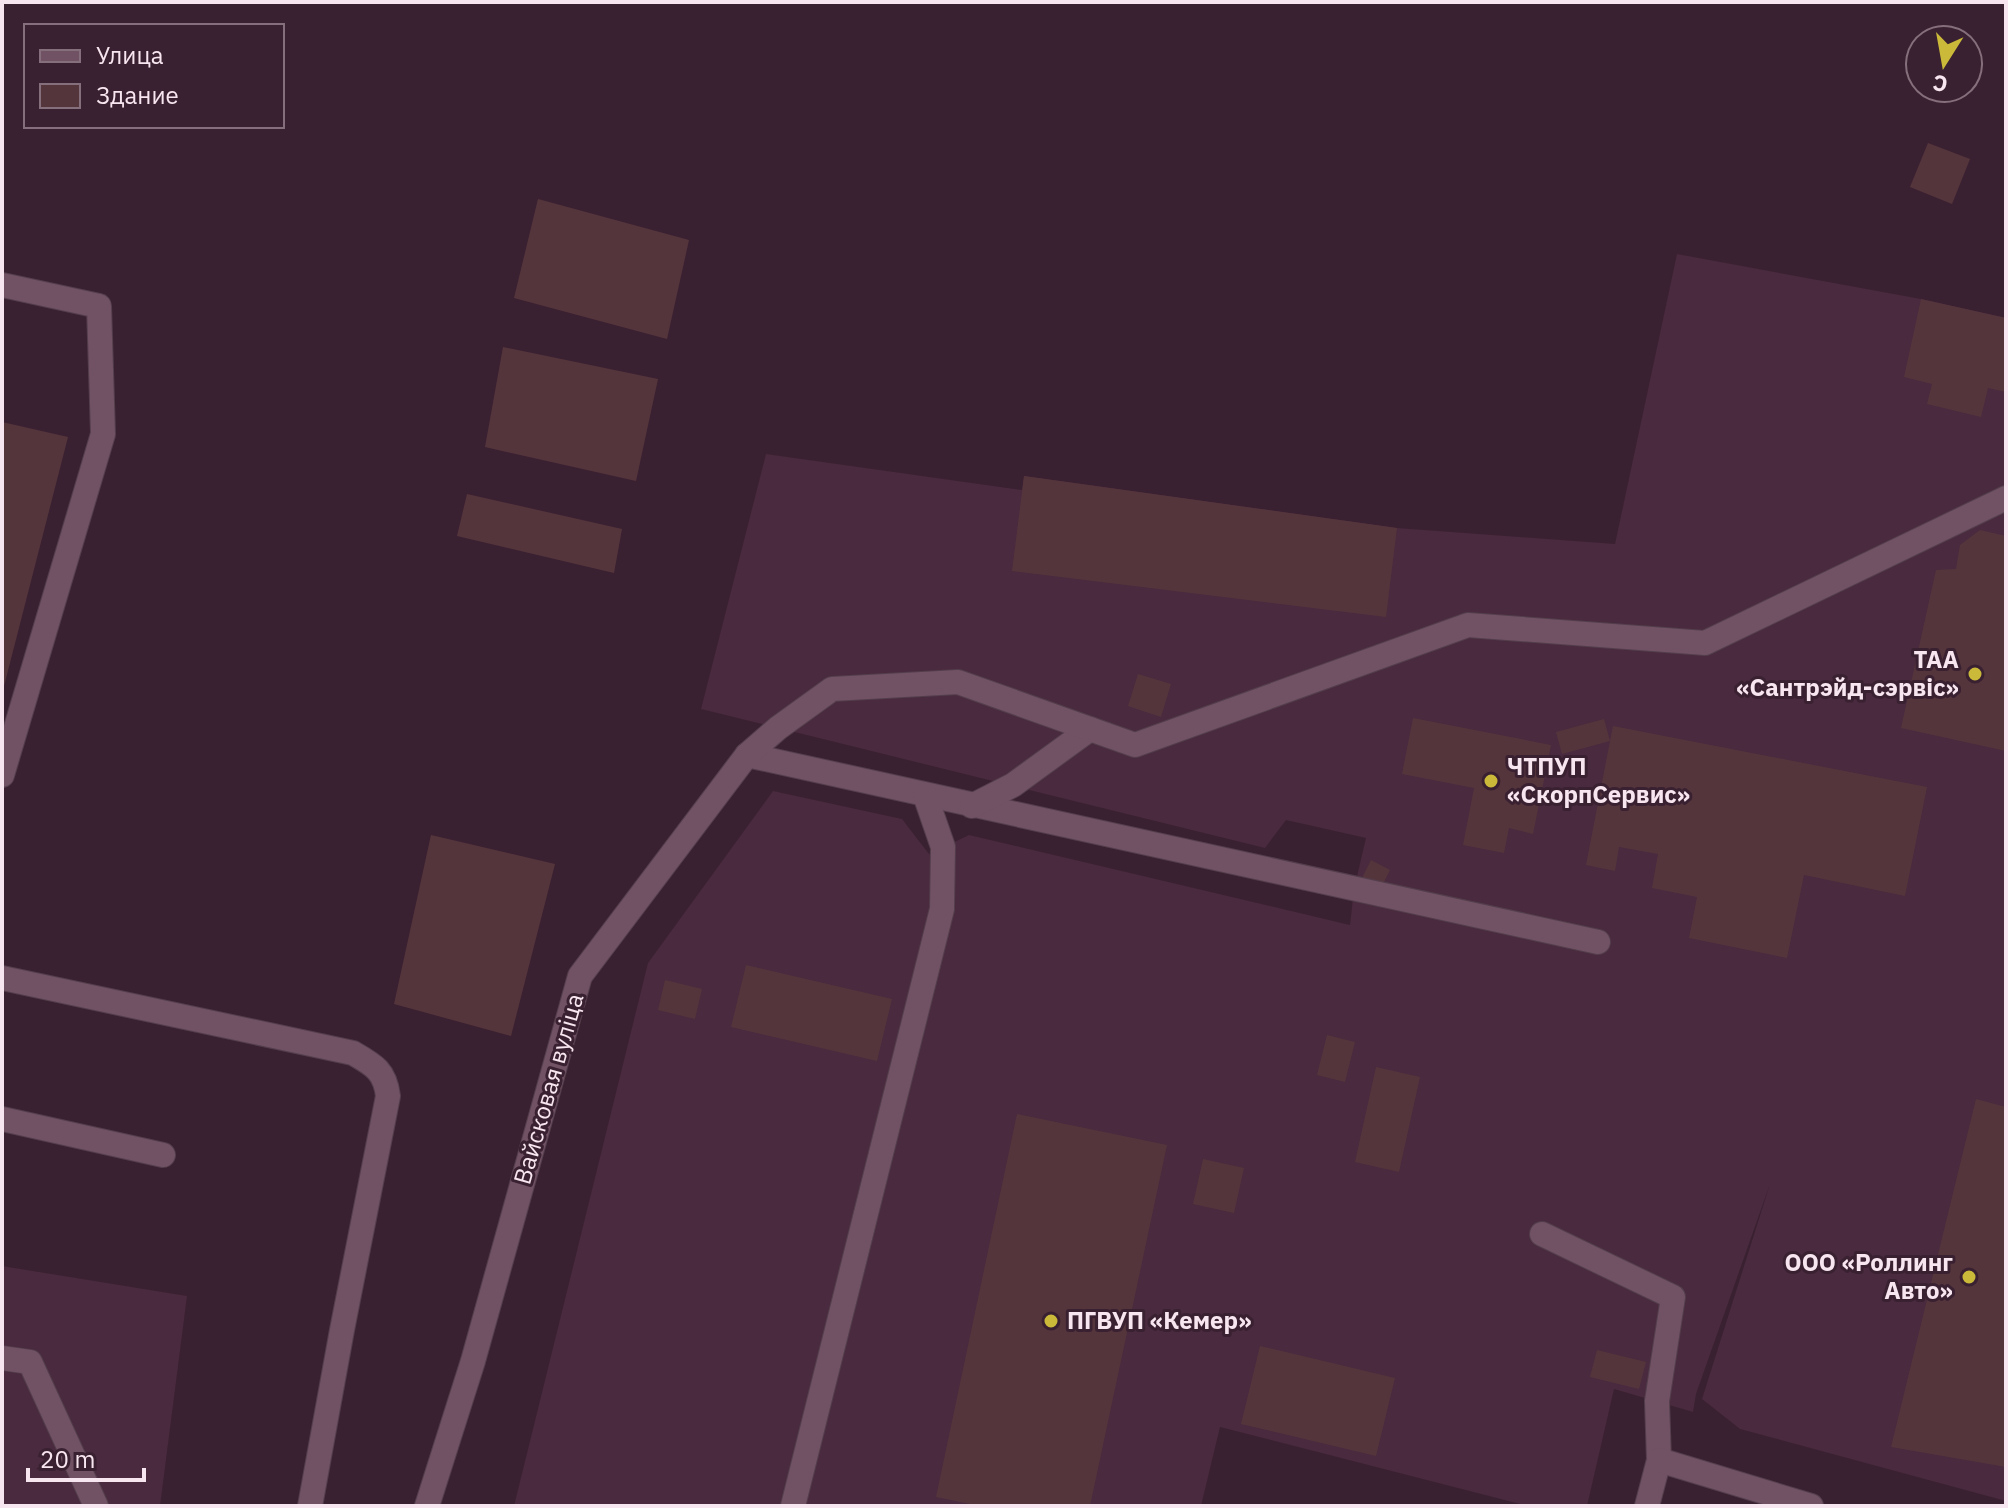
<svg xmlns="http://www.w3.org/2000/svg" width="2008" height="1508" font-family="'IBM Plex Sans',sans-serif">
<style>
.built{fill:#492a3e}
.building{fill:#55353c}
.lines{fill:none;stroke-linecap:round;stroke-linejoin:round}
.minor-casing{stroke:#543e4c;stroke-width:26}
.minor{stroke:#705264;stroke-width:24}
.poi-dot{fill:#cbba39;stroke:#3a2131;stroke-width:3}
.labels{text-anchor:middle;stroke-width:6;stroke-linejoin:round;paint-order:stroke}
.poi-label{font-size:24px;font-weight:bold;fill:#f7e5ef;stroke:#3a2131;text-anchor:end}
.street-label{font-size:24px;fill:#f7e5ef;stroke:#3a2131}
</style>
<rect width="100%" height="100%" fill="#3a2131"/>
<g class="built">
<polygon points="1677,254 1921,299 2006,318 2006,1501 1740,1429 1702,1399 1770,1184 1696,1394 1693,1412 1614,1389 1587,1506 1528,1506 1220,1427 1201,1506 514,1506 648,963 773,791 902,819 929,854 969,835 1350,925 1354,889 1366,838 1286,820 1265,848 701,709 766,454 1022,490 1024,476 1397,528 1615,544"/>
<polygon points="2,1266 187,1296 160,1506 2,1506"/>
</g>
<g class="building">
<polygon points="1928,143 1970,159 1952,204 1910,187"/>
<polygon points="538,199 689,240 667,339 514,298"/>
<polygon points="1921,299 2006,318 2006,392 1988,388 1981,417 1927,404 1932,384 1904,377"/>
<polygon points="503,347 658,379 636,481 485,447"/>
<polygon points="2,422 68,437 3,690 2,689"/>
<polygon points="1024,476 1397,528 1386,617 1012,571"/>
<polygon points="467,494 622,529 614,573 457,536"/>
<polygon points="1980,530 2006,536 2006,751 1901,728 1936,570 1956,569 1960,545"/>
<polygon points="1138,674 1171,684 1161,717 1128,706"/>
<polygon points="1413,718 1551,745 1533,834 1509,828 1504,853 1463,845 1474,788 1402,774"/>
<polygon points="1604,719 1610,741 1613,726 1927,787 1905,896 1804,875 1787,958 1689,938 1697,897 1652,888 1658,854 1619,847 1615,871 1586,865 1610,741 1562,754 1556,732"/>
<polygon points="431,835 555,864 511,1036 394,1004"/>
<polygon points="1371,860 1390,870 1380,890 1361,880"/>
<polygon points="746,965 892,999 877,1061 731,1027"/>
<polygon points="665,980 702,989 695,1019 658,1010"/>
<polygon points="1327,1035 1355,1042 1345,1082 1317,1075"/>
<polygon points="1376,1067 1420,1077 1399,1172 1355,1162"/>
<polygon points="1976,1099 2006,1107 2006,1467 1891,1447"/>
<polygon points="1017,1114 1167,1145 1090,1506 980,1506 936,1497"/>
<polygon points="1203,1159 1244,1168 1234,1213 1193,1204"/>
<polygon points="1260,1346 1395,1378 1376,1456 1241,1424"/>
<polygon points="1597,1350 1646,1362 1639,1389 1590,1377"/>
</g>
<g class="lines">
<g class="minor-casing">
<g id="minor">
<polyline points="2,285 99,306 103,434 2,775"/>
<polyline points="747,755 1598,942"/>
<polyline points="972,806 1013,785 1090,729"/>
<path d="M2 978 353 1053C374 1065 385 1071 388 1096L342 1330 310 1506"/>
<polyline points="2,1119 163,1155"/>
<polyline points="1542,1234 1673,1297 1657,1401 1659,1460 1647,1506"/>
<polyline points="2,1358 30,1362 96,1506"/>
<polyline points="1659,1460 1811,1506"/>
<polyline points="427,1506 473,1361 580,976 747,755 778,728 832,689 958,682 1135,745 1468,625 1705,643 2006,498"/>
<polyline points="793,1506 942,909 943,847 925,795"/>
</g>
</g>
<use href="#minor" class="minor"/>
</g>
<g class="poi-dot">
<circle cx="1975" cy="674" r="8"/>
<circle cx="1491" cy="781" r="8"/>
<circle cx="1969" cy="1277" r="8"/>
<circle cx="1051" cy="1321" r="8"/>
</g>
<g class="labels">
<g class="poi-label">
<text x="1959" y="668">ТАА<tspan x="1959" dy="28">«Сантрэйд-сэрвіс»</tspan></text>
<text x="1507" y="775" text-anchor="start">ЧТПУП<tspan x="1507" dy="28">«СкорпСервис»</tspan></text>
<text x="1953" y="1271">ООО «Роллинг<tspan x="1953" dy="28">Авто»</tspan></text>
<text x="1067" y="1329" text-anchor="start">ПГВУП «Кемер»</text>
</g>
<g class="street-label">
<text transform="translate(549 1089) rotate(-74)" y="8">Вайсковая вуліца</text>
</g>
</g>
<rect width="2008" height="1508" fill="none" stroke="#f7e5ef" stroke-width="8"/>
<rect x="24" y="24" width="260" height="104" fill="#3a2131" stroke="#866f7d" stroke-width="2"/>
<rect x="40" y="50" width="40" height="12" fill="#705264" stroke="#866f7d" stroke-width="2"/>
<text x="96" y="64" font-size="24" fill="#f7e5ef">Улица</text>
<rect x="40" y="84" width="40" height="24" fill="#55353c" stroke="#866f7d" stroke-width="2"/>
<text x="96" y="104" font-size="24" fill="#f7e5ef">Здание</text>
<g transform="translate(1944 64) rotate(191)"><circle r="38" fill="#3a2131" stroke="#866f7d" stroke-width="2"/>
<path d="M0-6L14 30L0 20L-14 30Z" fill="#cbba39"/>
<text y="-12" font-size="22" font-weight="bold" text-anchor="middle" fill="#f7e5ef">С</text>
</g>
<path d="M28 1468v12h116v-12" fill="none" stroke="#f7e5ef" stroke-width="4"/>
<text x="40" y="1468" font-size="24" fill="#f7e5ef" stroke="#3a2131" stroke-width="6" paint-order="stroke">20 m</text>
</svg>
